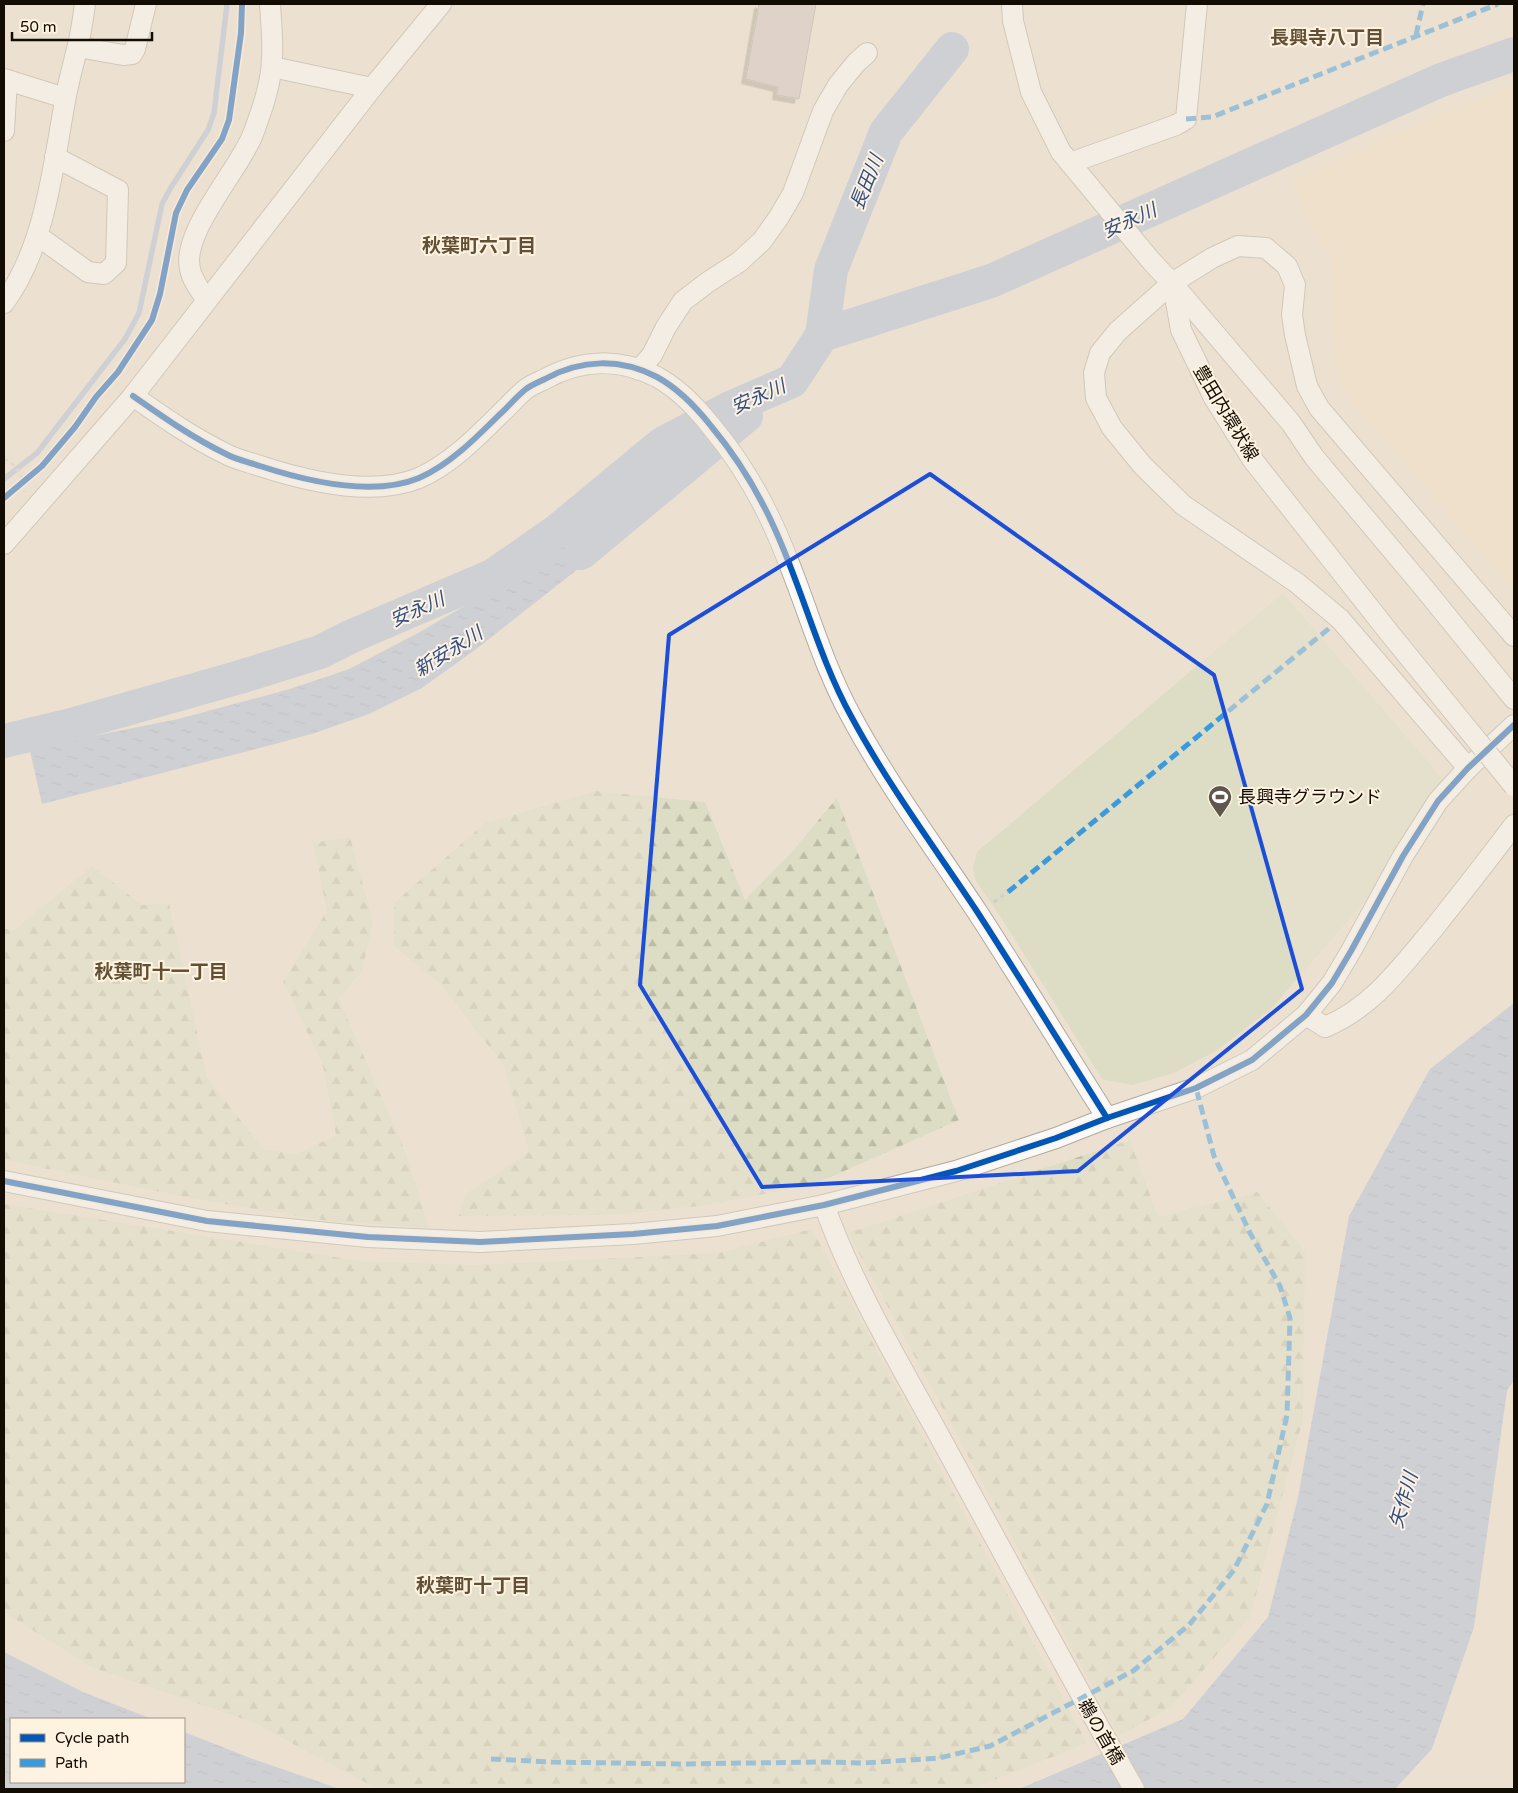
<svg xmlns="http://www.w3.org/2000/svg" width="1518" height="1793" font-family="'Varela Round','Noto Sans JP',sans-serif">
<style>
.built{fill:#f0ddc2}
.forest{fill:url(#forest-firs)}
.pitch{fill:#dcddc4}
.water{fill:url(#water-ripples)}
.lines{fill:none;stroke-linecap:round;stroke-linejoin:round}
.stream{stroke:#acbad8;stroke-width:5.5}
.river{stroke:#acbad8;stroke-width:34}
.building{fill:#cec2be;stroke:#ada29d;filter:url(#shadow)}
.minor-casing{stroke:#b1a89c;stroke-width:22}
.path{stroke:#d1cdc9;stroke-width:3;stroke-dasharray:4 4;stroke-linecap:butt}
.minor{stroke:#fcfaf8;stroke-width:20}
.minor-bridge-casing{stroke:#b1a89c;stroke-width:22;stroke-linecap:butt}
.minor-bridge{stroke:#fcfaf8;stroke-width:20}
.quiet{stroke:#3b99dd;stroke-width:5;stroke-dasharray:10 5;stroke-linecap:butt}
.cycleway-casing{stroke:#fef2e0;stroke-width:9}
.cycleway{stroke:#0057b8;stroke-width:6}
.marked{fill:none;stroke:#1d4ed8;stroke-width:4;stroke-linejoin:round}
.labels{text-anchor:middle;stroke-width:4;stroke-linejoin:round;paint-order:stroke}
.street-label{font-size:18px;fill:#130c03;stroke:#fef2e0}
.poi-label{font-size:18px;fill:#130c03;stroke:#fef2e0;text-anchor:start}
.neighbourhood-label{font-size:19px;font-weight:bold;fill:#615035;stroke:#fef2e0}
.water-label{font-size:19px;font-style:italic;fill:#304e8a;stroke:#fef2e0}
</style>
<defs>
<pattern id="forest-firs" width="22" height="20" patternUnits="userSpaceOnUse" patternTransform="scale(1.25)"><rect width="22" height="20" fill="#dcddc4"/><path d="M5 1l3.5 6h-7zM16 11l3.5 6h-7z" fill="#bcbca7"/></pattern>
<pattern id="water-ripples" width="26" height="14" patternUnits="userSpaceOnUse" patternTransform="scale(1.25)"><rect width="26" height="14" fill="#acbad8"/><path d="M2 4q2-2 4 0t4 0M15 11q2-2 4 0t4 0" fill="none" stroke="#939fb8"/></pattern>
<filter id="shadow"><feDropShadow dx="-4.5" dy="4.5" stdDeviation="0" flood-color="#0004"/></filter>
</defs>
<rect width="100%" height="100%" fill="#ece1d1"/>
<polygon class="built" points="1514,85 1514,591 1341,389 1329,329 1331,252 1311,232 1292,181 1393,134"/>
<g class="forest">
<polygon points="595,791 705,802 745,900 790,854 837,798 959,1120 815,1184 708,1205 617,1215 458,1216 467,1193 529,1152 504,1066 441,985 394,946 394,903 485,823"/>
<polygon points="350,837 373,922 362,971 339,999 406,1153 429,1228 329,1221 200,1200 4,1160 4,929 14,930 92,866 142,905 169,903 207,1077 263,1149 296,1154 336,1135 323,1066 283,981 327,911 313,843"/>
<polygon points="1130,1140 1158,1217 1257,1192 1305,1251 1303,1419 1250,1617 1171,1707 1119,1736 848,1233"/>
<polygon points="4,1204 360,1261 476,1265 718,1253 812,1229 1087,1743 972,1789 378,1789 252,1722 91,1667 4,1612"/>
</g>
<polygon class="pitch" points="1283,593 1448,785 1367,899 1271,1009 1216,1051 1174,1073 1132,1085 1102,1079 1002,919 976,881 973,867 977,852"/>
<g class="water">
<polygon points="583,522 634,525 475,650 422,688 369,714 315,733 275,744 42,804 30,751 63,742 178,719 290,689 349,669 418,633 490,591"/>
<polygon points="1514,1003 1514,1380 1507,1391 1474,1627 1432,1749 1395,1789 1019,1789 1183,1719 1268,1617 1298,1497 1349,1216 1430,1069"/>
<polygon points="4,1652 83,1692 152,1719 11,1719 11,1782 184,1782 184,1732 253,1759 340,1789 4,1789"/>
</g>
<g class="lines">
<polyline class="stream" points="4,479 37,453 125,339 139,313 162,204 170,189 208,130 214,113 227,4"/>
<g class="river">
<polyline points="822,335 831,270 886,132 952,49"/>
<polyline points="581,553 746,416"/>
<polyline points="4,741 67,726 240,677 320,652 352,636 494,575 557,531 662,444 730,408 792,381 822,335 991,281 1441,80 1514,54"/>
</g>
</g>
<polygon class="building" points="759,4 816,4 799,99 777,95 778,87 746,79"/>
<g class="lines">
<g class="minor-casing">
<g id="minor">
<polyline points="1012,4 1013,21 1031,92 1061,152 1152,262 1172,283 1291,423 1314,457 1424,588 1514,699"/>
<polyline points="78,47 123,55 132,54 135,49 146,4"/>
<polyline points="272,67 372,88"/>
<polyline points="4,79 65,98"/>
<polyline points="4,131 7,80"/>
<polyline points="1070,163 1176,125 1186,119 1197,4"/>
<polyline points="38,236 88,272 104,274 116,263 118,190 55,157"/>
<polyline points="1173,285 1181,330 1214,398"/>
<path d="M206 299C200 290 192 280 190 269 181 232 240 169 253 134 262 110 272 82 272 57 273 39 271 21 270 4"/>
<path d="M4 303C45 247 53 168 65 101 68 83 73 66 77 49 81 34 83 19 85 4"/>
<polyline points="639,370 652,355 666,327 683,301 708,282 739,262 762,241 779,217 793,193 823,111 838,85 856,63 867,53"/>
<path d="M133 396C163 417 193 438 226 454 237 460 249 462 260 466 306 481 373 497 419 478 449 465 476 438 499 415 508 407 516 397 526 389 531 385 539 382 545 379 581 359 620 358 657 377 679 389 696 407 711 426 736 456 757 490 773 525 802 587 818 656 851 716 888 785 935 848 978 913 1022 981 1064 1050 1107 1118"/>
<polyline points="4,544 133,396 372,88 441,4"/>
<polyline points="1468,768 1340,619 1297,583 1183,505 1143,466 1112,428 1096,398 1094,373 1100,353 1118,331 1172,283 1212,258 1238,246 1266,248 1287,266 1295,285 1292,315 1295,335 1307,386 1319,408 1514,636"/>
<path d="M1306 1015 1325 1027C1373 1007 1401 967 1434 928 1461 894 1488 860 1514 825"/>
<polyline points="4,1181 207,1221 368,1237 480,1242 633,1234 717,1226 824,1205 956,1171 1056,1138 1107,1118 1196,1088 1252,1060 1306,1015 1332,983 1351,951 1403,856 1438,801 1468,768 1514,725"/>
<path d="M824 1205C855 1291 903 1369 946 1448 1008 1562 1070 1676 1134 1789"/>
</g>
</g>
<g class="path">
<path d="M4 459C18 466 24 477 24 492"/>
<polyline points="994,902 1008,892"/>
</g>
<use href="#minor" class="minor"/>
<g class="minor-bridge-casing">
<polyline id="minor-bridge" points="1214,398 1252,459 1391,635 1514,786"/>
</g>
<use href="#minor-bridge" class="minor-bridge"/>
<g class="quiet">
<polyline points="1416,35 1423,4"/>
<polyline points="1186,119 1212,117 1498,4"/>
<polyline points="1008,892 1332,626"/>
<polyline points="491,1759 552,1762 679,1764 820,1762 864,1763 939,1758 990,1746 1133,1671 1189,1625 1234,1570 1267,1504 1287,1415 1290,1318 1280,1286 1250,1233 1214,1156 1196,1088"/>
</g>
<g class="cycleway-casing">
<g id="cycleway">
<path d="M133 396C163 417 193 438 226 454 237 460 249 462 260 466 306 481 373 497 419 478 449 465 476 438 499 415 508 407 516 397 526 389 531 385 539 382 545 379 581 359 620 358 657 377 679 389 696 407 711 426 736 456 757 490 773 525 802 587 818 656 851 716 888 785 935 848 978 913 1022 981 1064 1050 1107 1118"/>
<polyline points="4,498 42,466 75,427 96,397 118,372 152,320 160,294 176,213 187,190 222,139 229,120 241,33 242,4"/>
<polyline points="4,1181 207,1221 368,1237 480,1242 633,1234 717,1226 824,1205 956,1171 1056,1138 1107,1118 1196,1088 1252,1060 1306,1015 1332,983 1351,951 1403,856 1438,801 1468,768 1514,725"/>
</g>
</g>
<use href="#cycleway" class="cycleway"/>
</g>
<path d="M0 0H1518V1793H0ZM930 474 1214 675 1302 989 1078 1171 762 1187 640 985 669 635Z" fill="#ece1d1" fill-opacity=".55" fill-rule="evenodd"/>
<path class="marked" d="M930 474 1214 675 1302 989 1078 1171 762 1187 640 985 669 635Z"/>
<defs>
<g id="stadium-pin" transform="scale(1.25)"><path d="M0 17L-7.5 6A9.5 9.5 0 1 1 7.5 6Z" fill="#5f574b" stroke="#fef2e0"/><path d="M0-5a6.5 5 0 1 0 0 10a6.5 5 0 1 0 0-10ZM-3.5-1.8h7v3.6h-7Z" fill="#fff"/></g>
</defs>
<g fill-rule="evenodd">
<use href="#stadium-pin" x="1220" y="797"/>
</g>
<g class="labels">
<g class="street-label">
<text transform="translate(1226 413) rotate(59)" y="6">豊田内環状線</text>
<text transform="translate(1101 1732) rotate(60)" y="6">鵜の首橋</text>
</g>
<g class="poi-label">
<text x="1238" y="803">長興寺グラウンド</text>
</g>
<g class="neighbourhood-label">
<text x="1327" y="44">長興寺八丁目</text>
<text x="479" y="252">秋葉町六丁目</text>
<text x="161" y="978">秋葉町十一丁目</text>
<text x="473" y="1592">秋葉町十丁目</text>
</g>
<g class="water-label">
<text transform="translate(866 182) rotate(-68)" y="7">長田川</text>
<text transform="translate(1129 220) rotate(-24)" y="7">安永川</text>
<text transform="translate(758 396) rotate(-24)" y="7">安永川</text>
<text transform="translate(417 609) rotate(-24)" y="7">安永川</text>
<text transform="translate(448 651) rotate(-32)" y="7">新安永川</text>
<text transform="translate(1403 1500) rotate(-74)" y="7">矢作川</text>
</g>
</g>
<rect width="1518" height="1793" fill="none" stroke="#130c03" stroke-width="10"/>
<rect x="10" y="1718" width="175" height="65" fill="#fef2e0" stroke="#a09688"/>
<rect x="20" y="1734" width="25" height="8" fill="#0057b8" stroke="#a09688"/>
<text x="55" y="1743" font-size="15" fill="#130c03">Cycle path</text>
<rect x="20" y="1759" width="25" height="8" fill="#3b99dd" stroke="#a09688"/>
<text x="55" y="1768" font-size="15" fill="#130c03">Path</text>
<path d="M12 32v8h140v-8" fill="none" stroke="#130c03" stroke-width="2.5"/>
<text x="20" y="32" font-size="15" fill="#130c03" stroke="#fef2e0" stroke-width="4" paint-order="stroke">50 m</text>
</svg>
